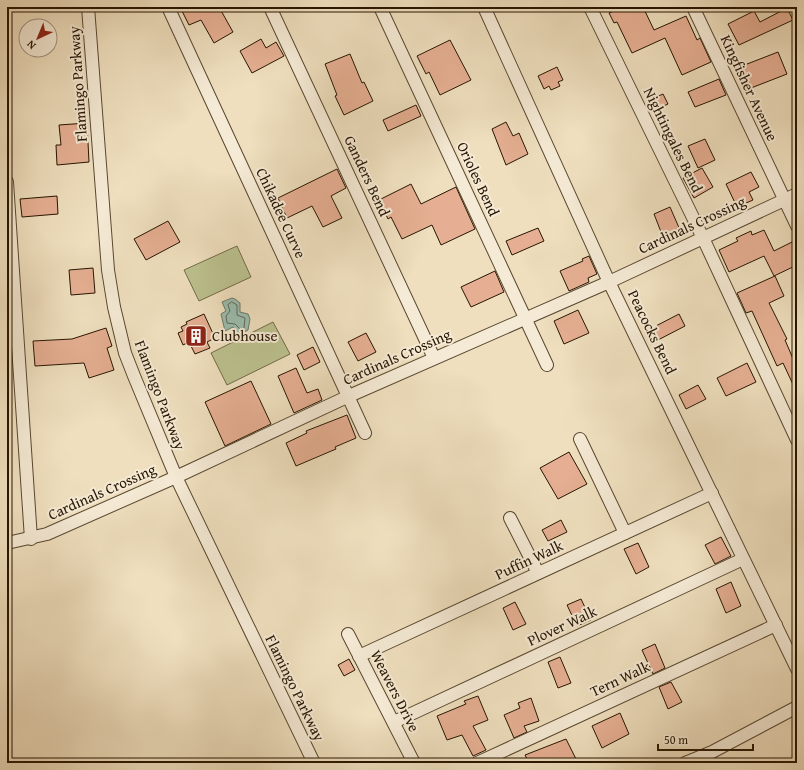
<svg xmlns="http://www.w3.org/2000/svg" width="804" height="770" font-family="'Gentium Book Plus',serif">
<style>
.green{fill:#bcc18f;stroke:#716b48}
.water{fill:#9abdaf;stroke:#6c7a69}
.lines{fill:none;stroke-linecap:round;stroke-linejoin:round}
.shore{stroke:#606958;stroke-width:1}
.building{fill:#e6af93;stroke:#261500}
.street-casing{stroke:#584830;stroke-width:14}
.street{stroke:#f5ead5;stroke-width:12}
.labels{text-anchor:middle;stroke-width:4;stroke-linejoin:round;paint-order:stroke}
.street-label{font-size:15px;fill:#261500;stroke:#f5ead5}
.poi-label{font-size:15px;fill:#261500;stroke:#f5ead5;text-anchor:start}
</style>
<rect width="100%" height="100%" fill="#efdfbe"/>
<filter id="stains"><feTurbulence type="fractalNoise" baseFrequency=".005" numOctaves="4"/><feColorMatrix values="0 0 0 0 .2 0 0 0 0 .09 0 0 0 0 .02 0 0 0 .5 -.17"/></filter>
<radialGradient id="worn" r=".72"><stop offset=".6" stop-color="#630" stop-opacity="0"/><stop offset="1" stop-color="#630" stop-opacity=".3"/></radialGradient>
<g class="green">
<polygon points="237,246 251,277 199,301 184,270"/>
<polygon points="273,322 290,354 227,385 211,353"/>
</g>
<polygon class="water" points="232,298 235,299 240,303 240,312 248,314 250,319 248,330 237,336 233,327 225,331 221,314 226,311 222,302"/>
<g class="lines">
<polygon class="shore" points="232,302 237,305 237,315 245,318 244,328 241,330 235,324 227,323 226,316 230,311 228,305"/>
</g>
<g class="building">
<polygon points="180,7 219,7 233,32 214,43 201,20 189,25"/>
<polygon points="623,7 643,7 654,30 686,16 697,40 700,38 711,62 682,75 665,38 632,53 617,22 614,23 609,13"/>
<polygon points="787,8 793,20 739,45 728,24 754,11 760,22"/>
<polygon points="261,39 266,48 276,42 284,56 252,73 240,51"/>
<polygon points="450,40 471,80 440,95 429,72 426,74 417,56"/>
<polygon points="778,52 787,74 751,88 742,66"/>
<polygon points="350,54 362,83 364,82 373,101 344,115 335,96 337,95 325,64"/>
<polygon points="557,67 563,80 558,82 560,86 551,90 549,86 544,89 538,76"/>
<polygon points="719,79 726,95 695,107 688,92"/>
<polygon points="663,94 668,104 657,109 652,99"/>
<polygon points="416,105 421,116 388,131 383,120"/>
<polygon points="506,122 513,136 519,133 528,154 506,165 492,129"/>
<polygon points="87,123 89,162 57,165 56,145 61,145 59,125"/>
<polygon points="705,139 715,160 698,168 688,146"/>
<polygon points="702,168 713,187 694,198 683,178"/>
<polygon points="337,169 346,188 331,196 342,218 323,227 312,206 287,218 278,198"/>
<polygon points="751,172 759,187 749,192 753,200 737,207 726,184"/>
<polygon points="411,184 421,204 456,187 475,229 441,245 432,225 402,239 391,217 388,219 379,200"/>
<polygon points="57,196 58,214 22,217 20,199"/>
<polygon points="670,207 680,230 663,237 654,214"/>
<polygon points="168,221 180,242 146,260 134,239"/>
<polygon points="538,228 544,241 512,255 506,241"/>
<polygon points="764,230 774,251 794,241 797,248 797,265 774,276 764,256 729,272 719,250 738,241 736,238 751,231 752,235"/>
<polygon points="589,256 597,274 588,278 589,282 569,291 560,271 583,261 582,259"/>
<polygon points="93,268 95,293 71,295 69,270"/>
<polygon points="495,271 504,292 471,307 461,287"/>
<polygon points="775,276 784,296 769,303 787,339 785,340 797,368 797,393 783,363 777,366 752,311 746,313 737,293"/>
<polygon points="578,310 589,333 564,344 554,321"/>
<polygon points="204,314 215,338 207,342 210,348 195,354 189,342 183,345 178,333 183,331 181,327 187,324 186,322"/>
<polygon points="679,314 685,326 658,340 652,328"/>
<polygon points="106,328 112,346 107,348 114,370 89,378 84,363 35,366 33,341 72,339"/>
<polygon points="366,333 376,352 358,361 348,342"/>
<polygon points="313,347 320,362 304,370 297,355"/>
<polygon points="747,363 756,382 726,396 717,378"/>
<polygon points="296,368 307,393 318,389 322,400 294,413 278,376"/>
<polygon points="251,381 271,424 225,446 205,402"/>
<polygon points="698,385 706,399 686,409 679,395"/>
<polygon points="347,415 356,438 335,447 336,449 296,466 286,443 307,433 306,431"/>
<polygon points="569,452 587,484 558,499 540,468"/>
<polygon points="561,520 567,532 548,541 542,530"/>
<polygon points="721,537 731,556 715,564 705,545"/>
<polygon points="638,543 649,567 636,574 624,549"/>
<polygon points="731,582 741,606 726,613 716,589"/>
<polygon points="581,599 591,620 577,626 567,605"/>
<polygon points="515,602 526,624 513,630 503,608"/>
<polygon points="655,644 665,668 653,674 642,650"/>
<polygon points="560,657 571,683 558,688 548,662"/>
<polygon points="349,659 355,670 344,676 338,665"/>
<polygon points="671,682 682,702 668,709 659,687"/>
<polygon points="478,696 488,720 473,726 486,750 473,756 462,735 447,740 437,716 466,704 464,701"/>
<polygon points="531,698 539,721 524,726 527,732 514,738 504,715 520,708 518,703"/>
<polygon points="620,713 629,734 602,748 592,726"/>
<polygon points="566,739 576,759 567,763 529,763 525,755"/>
</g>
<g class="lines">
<g class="street-casing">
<g id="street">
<polyline points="88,7 108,270 114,307 125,353 134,376 176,477 314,763"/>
<polyline points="168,7 365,433"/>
<polyline points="270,7 434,358"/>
<polyline points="380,7 547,365"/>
<polyline points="484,7 609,282 797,669"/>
<polyline points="590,7 703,238 797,440"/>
<polyline points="693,7 797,226"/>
<polyline points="7,182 31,539"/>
<polyline points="580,439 625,533"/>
<polyline points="510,518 538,573"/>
<polyline points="7,543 47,534 176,477 349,396 609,282 797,194"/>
<polyline points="348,634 414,763"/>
<polyline points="359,656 712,493"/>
<polyline points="394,722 743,559"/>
<polyline points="477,763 776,625"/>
<polyline points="685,763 712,752 797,707"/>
</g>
</g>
<use href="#street" class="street"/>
</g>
<defs>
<g id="building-square" transform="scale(1.15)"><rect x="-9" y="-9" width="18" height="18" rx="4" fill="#8f2418" stroke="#f5ead5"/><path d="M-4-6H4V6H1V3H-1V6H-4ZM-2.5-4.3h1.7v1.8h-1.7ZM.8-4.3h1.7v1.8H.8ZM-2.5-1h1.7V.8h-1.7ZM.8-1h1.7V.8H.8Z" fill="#fff"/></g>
</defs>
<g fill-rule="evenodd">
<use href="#building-square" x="196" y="336"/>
</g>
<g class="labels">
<g class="street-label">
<text transform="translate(78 84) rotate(-94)" y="5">Flamingo Parkway</text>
<text transform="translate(749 88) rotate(65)" y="5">Kingfisher Avenue</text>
<text transform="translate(673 140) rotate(64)" y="5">Nightingales Bend</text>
<text transform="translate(367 176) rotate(65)" y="5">Ganders Bend</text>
<text transform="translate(478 179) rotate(65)" y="5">Orioles Bend</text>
<text transform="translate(281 213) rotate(65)" y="5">Chikadee Curve</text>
<text transform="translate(692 225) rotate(-25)" y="5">Cardinals Crossing</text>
<text transform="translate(652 332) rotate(64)" y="5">Peacocks Bend</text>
<text transform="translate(397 357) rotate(-24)" y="5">Cardinals Crossing</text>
<text transform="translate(160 395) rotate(69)" y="5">Flamingo Parkway</text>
<text transform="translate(102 492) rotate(-24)" y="5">Cardinals Crossing</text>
<text transform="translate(529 560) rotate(-25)" y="5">Puffin Walk</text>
<text transform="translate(562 626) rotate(-25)" y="5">Plover Walk</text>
<text transform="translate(620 679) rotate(-25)" y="5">Tern Walk</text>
<text transform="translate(295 688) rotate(64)" y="5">Flamingo Parkway</text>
<text transform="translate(395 691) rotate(63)" y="5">Weavers Drive</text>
</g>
<g class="poi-label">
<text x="212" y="341">Clubhouse</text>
</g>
</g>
<rect width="804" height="770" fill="none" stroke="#efdfbe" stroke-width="24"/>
<rect x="8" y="8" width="788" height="754" fill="none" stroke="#261500" stroke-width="2"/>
<rect x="12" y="12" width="780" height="746" fill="none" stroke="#261500"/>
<g transform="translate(38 38) rotate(224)"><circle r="19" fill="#f5ead5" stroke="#a29580"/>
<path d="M0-3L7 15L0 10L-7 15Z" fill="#8f2418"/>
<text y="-6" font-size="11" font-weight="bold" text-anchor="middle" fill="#261500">N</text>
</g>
<path d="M658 744v6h95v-6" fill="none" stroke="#261500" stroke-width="2"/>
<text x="664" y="744" font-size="12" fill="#261500" stroke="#f5ead5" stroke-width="3" paint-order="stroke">50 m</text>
<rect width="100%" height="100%" filter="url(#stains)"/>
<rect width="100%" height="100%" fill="url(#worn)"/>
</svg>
